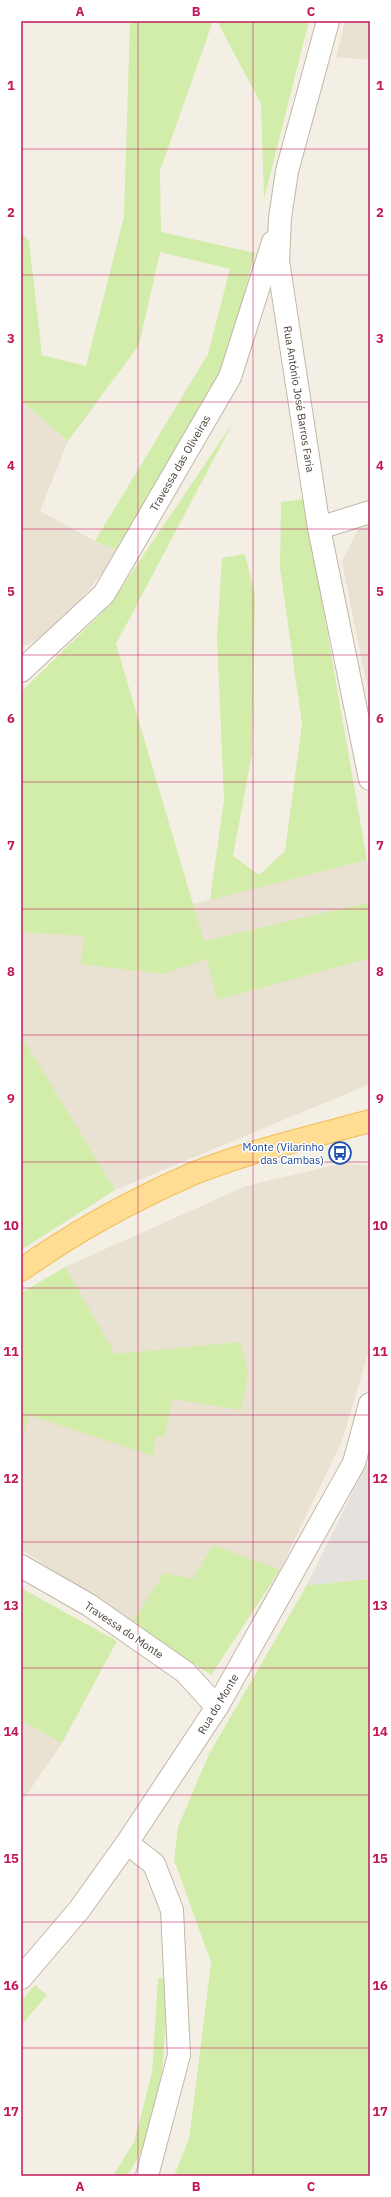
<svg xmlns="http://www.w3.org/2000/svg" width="391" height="2197" font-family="'IBM Plex Sans',sans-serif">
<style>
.residential{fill:#e9e1d2}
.green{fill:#d1eda9}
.parking{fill:#e5e2de}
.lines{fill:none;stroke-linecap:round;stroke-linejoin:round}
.minor-casing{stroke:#c1b7a7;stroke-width:24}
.major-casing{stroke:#f1be57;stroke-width:24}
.minor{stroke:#fff;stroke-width:22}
.major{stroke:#ffdd93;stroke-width:22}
.grid{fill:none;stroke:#c2185b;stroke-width:1;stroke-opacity:0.55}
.labels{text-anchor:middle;stroke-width:3;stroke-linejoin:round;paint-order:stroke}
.street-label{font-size:11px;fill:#483f34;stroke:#fff}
.transit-label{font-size:11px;fill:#164399;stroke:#fff;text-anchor:end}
.neatline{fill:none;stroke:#c2185b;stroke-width:1.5}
.grid-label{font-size:13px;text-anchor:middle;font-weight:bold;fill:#c2185b}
</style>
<rect width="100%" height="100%" fill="#f4efe5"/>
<g class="residential">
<polygon points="345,21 370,21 370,60 336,57"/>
<polygon points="21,401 68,441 40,511 95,541 120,551 54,633 21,647"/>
<polygon points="370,525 370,701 342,561 358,530"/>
<polygon points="21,821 193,904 367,860 370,874 370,1084 115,1190 21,1035"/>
<polygon points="343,1163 370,1166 370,1347 342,1441 280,1570 211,1675 21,1549 21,1446 29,1415 114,1354 65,1267 246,1186"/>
<polygon points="21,1721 62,1743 21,1803"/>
</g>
<g class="green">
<polygon points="130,21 213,21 160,171 161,232 255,253 225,363 120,551 95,541 208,354 230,269 160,252 139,345 68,441 21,401 21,232 29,241 42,355 86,366 124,217"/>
<polygon points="217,21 309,21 264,199 261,104"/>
<polygon points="234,421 116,644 204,941 370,902 370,958 217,1000 207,959 163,974 81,964 84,936 21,932 21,692 110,605"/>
<polygon points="304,499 367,860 210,900 224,800 217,638 222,558 245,554 255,596 252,754 233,856 259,875 285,851 302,724 280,568 281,502"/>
<polygon points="21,1035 115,1190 21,1250"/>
<polygon points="65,1267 115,1354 240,1342 248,1372 241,1410 173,1399 164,1437 156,1437 153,1456 29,1415 21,1446 21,1293"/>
<polygon points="213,1545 280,1570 211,1675 132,1623 164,1573 193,1579"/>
<polygon points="370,1579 370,2176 174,2176 189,2139 211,1962 174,1860 178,1827 209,1754 307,1585"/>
<polygon points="21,1588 117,1641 62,1743 21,1721"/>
<polygon points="158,1978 169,1978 162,2072 145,2146 127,2176 113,2176 134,2142 152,2073"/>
<polygon points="35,1985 47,1995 21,2025 21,2001"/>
</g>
<polygon class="parking" points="370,1464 370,1579 307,1585 366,1465"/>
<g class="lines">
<g class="minor-casing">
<g id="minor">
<polyline points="328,21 287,171 280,218 278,261 319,528 370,779"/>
<polyline points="319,528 370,512"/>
<polyline points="21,671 104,594 230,377 273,242"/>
<polyline points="21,1566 89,1605 185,1672 217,1707"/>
<polyline points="127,1843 154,1864 172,1910 179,2055 147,2176"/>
<polyline points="21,1978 79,1910 127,1843 217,1707 354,1463 370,1404"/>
</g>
</g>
<g class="major-casing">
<path id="major" d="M21 1270C73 1233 131 1201 190 1175 245 1152 312 1137 370 1121"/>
</g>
<use href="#minor" class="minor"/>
<use href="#major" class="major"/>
</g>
<path class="grid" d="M138 21V2176M253 21V2176M21 149H370M21 275H370M21 402H370M21 529H370M21 655H370M21 782H370M21 909H370M21 1035H370M21 1162H370M21 1288H370M21 1415H370M21 1542H370M21 1668H370M21 1795H370M21 1922H370M21 2048H370"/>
<defs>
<g id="bus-ring" transform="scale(1.15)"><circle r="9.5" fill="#fff" stroke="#1a4fb4" stroke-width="1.5"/><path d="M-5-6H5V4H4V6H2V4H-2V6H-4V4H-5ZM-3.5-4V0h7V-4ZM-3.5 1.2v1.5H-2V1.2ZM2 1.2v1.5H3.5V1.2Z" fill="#1a4fb4"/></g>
</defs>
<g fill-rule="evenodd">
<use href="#bus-ring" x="340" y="1153"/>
</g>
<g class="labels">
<g class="street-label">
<text transform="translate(299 399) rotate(81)" y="4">Rua António José Barros Faria</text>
<text transform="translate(180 463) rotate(-60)" y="4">Travessa das Oliveiras</text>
<text transform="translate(124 1630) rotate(34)" y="4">Travessa do Monte</text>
<text transform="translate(218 1704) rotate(-59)" y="4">Rua do Monte</text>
</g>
<g class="transit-label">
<text x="324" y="1151">Monte (Vilarinho<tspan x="324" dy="13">das Cambas)</tspan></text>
</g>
</g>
<rect width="391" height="2197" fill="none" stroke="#ffffff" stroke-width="44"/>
<rect x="22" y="22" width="347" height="2153" class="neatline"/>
<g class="grid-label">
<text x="80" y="16">A</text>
<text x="196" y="16">B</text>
<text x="311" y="16">C</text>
<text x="11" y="90">1</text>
<text x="380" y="90">1</text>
<text x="11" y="217">2</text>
<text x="380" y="217">2</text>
<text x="11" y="343">3</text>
<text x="380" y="343">3</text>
<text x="11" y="470">4</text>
<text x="380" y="470">4</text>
<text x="11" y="596">5</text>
<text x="380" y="596">5</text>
<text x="11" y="723">6</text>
<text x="380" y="723">6</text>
<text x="11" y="850">7</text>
<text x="380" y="850">7</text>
<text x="11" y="976">8</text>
<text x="380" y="976">8</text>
<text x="11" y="1103">9</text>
<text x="380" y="1103">9</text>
<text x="11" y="1230">10</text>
<text x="380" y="1230">10</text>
<text x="11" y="1356">11</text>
<text x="380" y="1356">11</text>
<text x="11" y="1483">12</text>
<text x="380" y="1483">12</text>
<text x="11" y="1610">13</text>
<text x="380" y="1610">13</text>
<text x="11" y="1736">14</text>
<text x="380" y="1736">14</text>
<text x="11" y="1863">15</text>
<text x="380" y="1863">15</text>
<text x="11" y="1990">16</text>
<text x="380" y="1990">16</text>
<text x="11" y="2116">17</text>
<text x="380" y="2116">17</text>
<text x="80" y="2191">A</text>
<text x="196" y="2191">B</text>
<text x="311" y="2191">C</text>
</g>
</svg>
